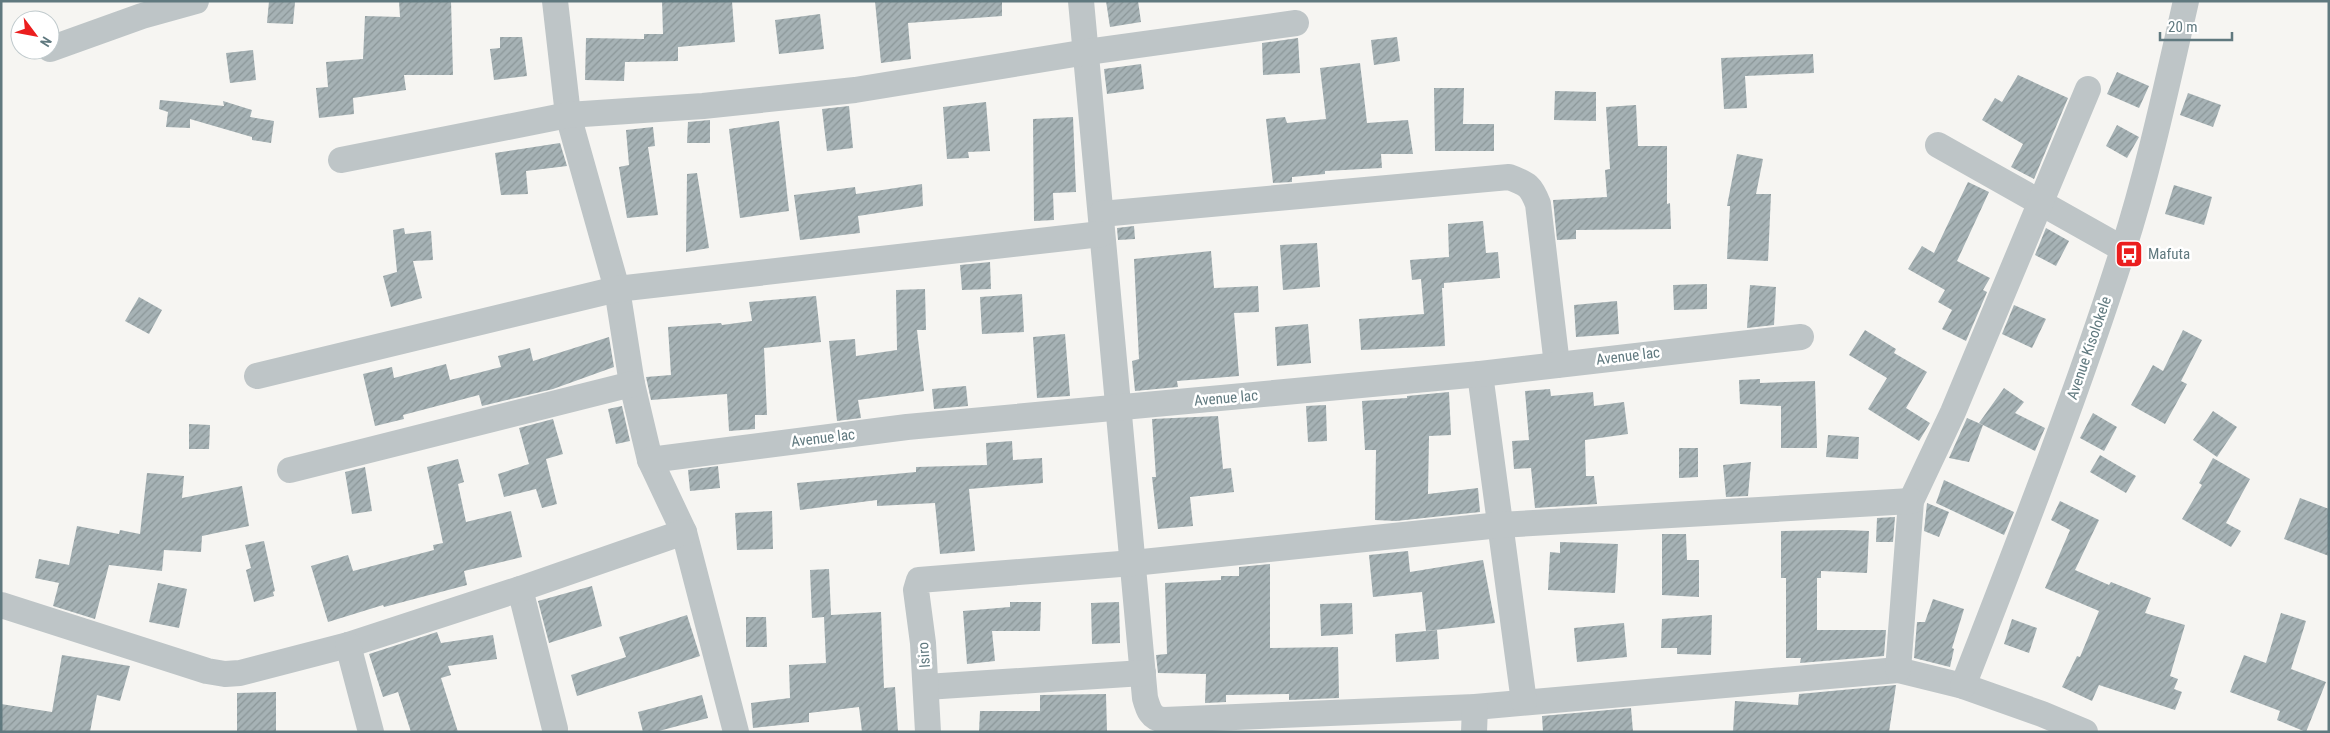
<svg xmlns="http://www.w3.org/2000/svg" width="2330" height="733" font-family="'Roboto Condensed',sans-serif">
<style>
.building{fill:url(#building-hatch)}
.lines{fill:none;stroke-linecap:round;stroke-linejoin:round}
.minor{stroke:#bec5c7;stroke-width:26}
.labels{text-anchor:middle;stroke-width:5;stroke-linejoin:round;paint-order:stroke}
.poi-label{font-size:15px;fill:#60797f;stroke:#fff;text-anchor:start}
.street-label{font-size:15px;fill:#60797f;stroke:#fff}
</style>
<defs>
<pattern id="building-hatch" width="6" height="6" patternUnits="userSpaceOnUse" patternTransform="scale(1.25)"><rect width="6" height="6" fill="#a6b2b5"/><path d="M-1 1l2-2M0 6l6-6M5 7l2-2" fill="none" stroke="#8b9698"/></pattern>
</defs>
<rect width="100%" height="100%" fill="#f6f5f2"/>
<g class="building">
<polygon points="269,1 295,2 293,24 267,23"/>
<polygon points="399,1 451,1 453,75 404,75 406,90 353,98 354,114 319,118 316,88 328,87 326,62 363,59 365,16 400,17"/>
<polygon points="662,1 732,1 735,42 678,47 678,61 625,62 624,81 585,80 586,38 644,39 644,34 663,34"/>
<polygon points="875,1 1002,1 1002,16 908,23 911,59 881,63"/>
<polygon points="1106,1 1138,1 1141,22 1110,27"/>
<polygon points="820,14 824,49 779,54 775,20"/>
<polygon points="500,37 522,37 527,76 494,80 490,49 500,48"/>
<polygon points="1397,37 1400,61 1374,65 1371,40"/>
<polygon points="1298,38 1300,73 1263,75 1262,43"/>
<polygon points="253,50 256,80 230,83 226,53"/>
<polygon points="1813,54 1814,73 1745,76 1747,108 1724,109 1721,58"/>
<polygon points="1360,63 1367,123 1408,120 1413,154 1381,154 1382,168 1325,171 1325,174 1292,177 1292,182 1273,183 1266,119 1285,117 1287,123 1326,119 1320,68"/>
<polygon points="1141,64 1144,89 1107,94 1104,69"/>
<polygon points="2117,72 2149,86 2139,108 2107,94"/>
<polygon points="2018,75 2068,98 2034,179 2011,167 2023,144 1982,120 1995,98 2002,102"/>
<polygon points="1434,88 1464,88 1463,124 1494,124 1494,151 1435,151"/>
<polygon points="1555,91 1596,92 1596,121 1554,120"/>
<polygon points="2188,93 2221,105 2213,127 2180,115"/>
<polygon points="160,100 224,106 223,101 252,110 250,117 274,121 271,143 252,140 252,137 190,119 190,128 166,127 168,112 159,109"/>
<polygon points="986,102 990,151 968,152 969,158 947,159 943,107"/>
<polygon points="1636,105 1638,146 1667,146 1667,204 1670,203 1671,229 1576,230 1576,239 1557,240 1553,200 1607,197 1605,170 1610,169 1606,107"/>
<polygon points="849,106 853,148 827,151 822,109"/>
<polygon points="1073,117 1076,192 1053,193 1054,220 1034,221 1033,119"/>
<polygon points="710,120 710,143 687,143 688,122"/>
<polygon points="779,121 789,211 740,218 729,129"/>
<polygon points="2117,125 2139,137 2127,158 2106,146"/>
<polygon points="653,127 655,146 648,147 658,215 627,218 619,167 629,165 626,130"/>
<polygon points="560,143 567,166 526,171 528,194 501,195 495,153"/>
<polygon points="1737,154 1763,159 1756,194 1771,194 1768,261 1727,259 1730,206 1727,206"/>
<polygon points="697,173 709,248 686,252 687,174"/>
<polygon points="1968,182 1989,192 1957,261 1990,278 1983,290 1987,292 1966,341 1942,329 1952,310 1938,302 1945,290 1908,269 1922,246 1934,253"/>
<polygon points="922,184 923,206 858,216 860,233 800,240 794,195 855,187 856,194"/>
<polygon points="2174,185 2212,197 2204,225 2165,214"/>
<polygon points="1483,221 1486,253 1498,252 1500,278 1444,283 1444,288 1442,288 1445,346 1361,350 1359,319 1424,314 1421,279 1412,280 1410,260 1449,257 1448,224"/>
<polygon points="1134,226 1135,239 1118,240 1117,228"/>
<polygon points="404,228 405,234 431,231 433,260 413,261 422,298 391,307 383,276 397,272 393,230"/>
<polygon points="2046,228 2069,241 2056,266 2035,255"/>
<polygon points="1317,243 1320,287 1283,290 1280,245"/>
<polygon points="1211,251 1214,288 1258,286 1259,312 1234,313 1239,376 1177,381 1178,387 1135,391 1132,361 1139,359 1134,259"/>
<polygon points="990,262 991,289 962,290 960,265"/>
<polygon points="1707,284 1707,309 1674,310 1673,285"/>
<polygon points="1750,285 1776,287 1774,325 1747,328"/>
<polygon points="925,289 926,330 917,330 924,391 858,400 861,418 837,421 829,341 855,339 856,356 897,350 896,290"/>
<polygon points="1022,294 1024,332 982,334 980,297"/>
<polygon points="816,296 821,342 764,348 767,415 755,415 755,429 729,431 727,394 651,400 646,377 671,375 668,327 721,323 722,325 752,321 749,302"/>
<polygon points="139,297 162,310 149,334 125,321"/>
<polygon points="1617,301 1619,334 1576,337 1574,305"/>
<polygon points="2014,305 2046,319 2032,348 2002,334"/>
<polygon points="1308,324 1311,363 1277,366 1275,327"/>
<polygon points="1865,330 1896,349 1894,353 1927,372 1906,408 1930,423 1919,441 1868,409 1887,378 1849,355"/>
<polygon points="2183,330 2202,340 2181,381 2187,384 2165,424 2131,405 2153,365 2163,371"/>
<polygon points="1065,334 1070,396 1037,398 1033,337"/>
<polygon points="609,337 614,367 553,389 482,406 479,395 403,415 404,419 375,426 363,374 392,367 394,378 446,364 450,380 501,367 498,356 530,348 533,361"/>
<polygon points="1760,379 1760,383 1815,381 1817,448 1781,448 1781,406 1740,404 1739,380"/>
<polygon points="966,386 968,406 934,409 932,389"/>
<polygon points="2004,388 2024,402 2015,413 2045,428 2035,451 1979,423"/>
<polygon points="1550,389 1551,396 1593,392 1594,406 1624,402 1628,434 1585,440 1586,476 1594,476 1597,504 1535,508 1531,468 1514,469 1512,441 1529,440 1525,391"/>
<polygon points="1449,392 1451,435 1429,436 1428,494 1478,488 1480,512 1396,521 1375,520 1376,450 1365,450 1362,401 1407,398 1407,396"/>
<polygon points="1326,405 1327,441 1308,442 1306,406"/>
<polygon points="622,406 630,441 616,444 608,409"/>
<polygon points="2213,411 2237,427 2217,457 2193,440"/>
<polygon points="2093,413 2117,427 2104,451 2080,438"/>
<polygon points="1218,416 1223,469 1231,468 1234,492 1190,497 1193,526 1158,529 1152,477 1156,477 1152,419"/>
<polygon points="1967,418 1983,425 1969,462 1949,458"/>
<polygon points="553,419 563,454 546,459 557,504 542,508 536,489 504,497 498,474 529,464 519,428"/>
<polygon points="189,424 210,425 209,449 189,449"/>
<polygon points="1828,435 1859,437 1858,459 1826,457"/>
<polygon points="1012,441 1013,460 1042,458 1043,483 969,489 975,551 940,554 935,503 877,506 877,500 800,510 797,483 916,472 916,467 987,465 986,443"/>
<polygon points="1679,448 1698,448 1698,477 1679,478"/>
<polygon points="2100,455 2136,476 2126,493 2090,472"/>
<polygon points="2213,458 2250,479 2226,523 2241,531 2231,547 2182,519 2202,485 2199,483"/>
<polygon points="458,459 464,482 458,484 466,522 511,511 522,557 464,571 467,585 384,607 383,605 328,622 311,566 348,555 353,571 434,550 433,545 443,543 427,467"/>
<polygon points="1751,462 1748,496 1726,497 1723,465"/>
<polygon points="718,466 720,488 690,491 688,470"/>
<polygon points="365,467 372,511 352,514 345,472"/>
<polygon points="147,473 184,476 182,498 242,486 249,526 202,536 201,552 164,550 162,571 109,565 95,619 53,606 59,583 35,578 39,559 69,565 77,526 119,534 120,530 140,534"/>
<polygon points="1944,480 2014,512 2004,535 1936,503"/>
<polygon points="2300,498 2329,509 2329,556 2284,539"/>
<polygon points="2060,501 2099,520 2075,570 2109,585 2111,582 2151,598 2145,613 2185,625 2170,676 2178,679 2174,689 2182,692 2175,710 2099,685 2092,701 2062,687 2077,656 2080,657 2099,611 2045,588 2070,530 2051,520"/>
<polygon points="1927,503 1949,512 1939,537 1924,531"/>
<polygon points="772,511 773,549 737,550 735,513"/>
<polygon points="1895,517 1893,542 1876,542 1877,518"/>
<polygon points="1843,530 1869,531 1867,573 1821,571 1821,578 1817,578 1817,630 1886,630 1884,656 1800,663 1801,658 1786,658 1786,578 1781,578 1781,531"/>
<polygon points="1662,534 1686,534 1687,560 1699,560 1699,597 1662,595"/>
<polygon points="264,541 275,591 273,592 274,596 254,602 246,570 251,568 245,545"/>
<polygon points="1560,542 1618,544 1615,593 1548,590 1550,552 1560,553"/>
<polygon points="1408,551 1410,572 1483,560 1495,623 1426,631 1422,592 1373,597 1369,555"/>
<polygon points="1270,564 1270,648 1338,647 1339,698 1289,700 1289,694 1226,695 1226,702 1205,703 1206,674 1158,673 1156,655 1167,654 1165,583 1221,580 1221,576 1239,576 1239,567"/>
<polygon points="829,569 831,615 881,612 884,688 895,687 898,732 862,732 859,707 809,713 809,722 753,728 751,703 790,698 789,665 826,663 824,617 812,618 810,570"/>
<polygon points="158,583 187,589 179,628 149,622"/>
<polygon points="592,586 602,626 549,643 538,601"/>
<polygon points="1933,599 1964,609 1952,648 1954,649 1950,667 1914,658 1917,622 1925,622"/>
<polygon points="1010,602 1041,602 1040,631 992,631 995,661 967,664 963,611 1010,607"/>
<polygon points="1119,602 1120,643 1092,644 1091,603"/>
<polygon points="1352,603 1353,634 1321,636 1320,604"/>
<polygon points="2281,613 2306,621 2291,669 2326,682 2306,732 2277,720 2280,711 2230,692 2244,655 2266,663"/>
<polygon points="687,615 700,656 577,696 571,675 626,657 619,637"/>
<polygon points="1712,615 1711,655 1677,654 1677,648 1661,648 1662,619"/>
<polygon points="746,617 766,617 767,647 746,647"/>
<polygon points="2012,619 2037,628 2029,653 2004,644"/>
<polygon points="1624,623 1627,657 1577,662 1574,628"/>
<polygon points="1437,630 1439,659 1396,662 1395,634"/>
<polygon points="437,632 441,643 493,635 497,659 448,666 451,675 441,678 458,732 411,732 398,692 383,697 369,654"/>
<polygon points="62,655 130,666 120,701 97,695 90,732 1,732 1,704 52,712"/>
<polygon points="1896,685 1889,732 1733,732 1735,701 1798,705 1799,694"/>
<polygon points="276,692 276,732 237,732 237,693"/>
<polygon points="1106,694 1107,732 979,732 980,711 1040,711 1040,695"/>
<polygon points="702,695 708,718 655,732 643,732 638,712"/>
<polygon points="1631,708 1633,732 1543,732 1542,716"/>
</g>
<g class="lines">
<g class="minor">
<polyline points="555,1 568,115 617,289 632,384 650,460 684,532 736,732"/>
<path d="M1081 1 1145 698C1148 709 1151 719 1164 720L1475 707 1898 670 1963 686 2042 714 2085 732"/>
<polyline points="50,49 142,16 196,1"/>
<polyline points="1938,145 2123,249"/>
<polyline points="341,160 568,115 703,106 855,90 1087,52 1296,23"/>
<path d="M1101 214 1509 177C1528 184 1531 186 1538 204L1557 365"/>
<polyline points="1480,374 1524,702"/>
<polyline points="257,376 617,289 1101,234"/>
<polyline points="650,460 907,427 1480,374 1801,337"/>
<polyline points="290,470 632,384"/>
<polyline points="520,589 555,729"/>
<polyline points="1,605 207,671 225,674 240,673 348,645 520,589 684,532"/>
<polyline points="348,645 371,732"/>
<polyline points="1898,670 1911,501 1953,412 2088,89"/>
<path d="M1963 686C2019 542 2076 397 2123 250 2149 169 2167 84 2186 1"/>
<polyline points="926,687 1143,673"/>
<polyline points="928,732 923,643 916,590 919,580 1133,563 1500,525 1911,501"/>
<polyline points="1474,732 1475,707"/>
</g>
</g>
<defs>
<g id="bus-square" transform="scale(1.4375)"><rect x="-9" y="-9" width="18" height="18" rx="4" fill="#eb1e1e" stroke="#fff"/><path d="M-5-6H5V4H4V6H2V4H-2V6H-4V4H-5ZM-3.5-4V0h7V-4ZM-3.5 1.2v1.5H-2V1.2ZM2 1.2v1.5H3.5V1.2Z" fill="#fff"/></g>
</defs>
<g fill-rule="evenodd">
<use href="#bus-square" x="2129" y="254"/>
</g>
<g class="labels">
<g class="poi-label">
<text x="2148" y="259">Mafuta</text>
</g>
<g class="street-label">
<text transform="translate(2089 348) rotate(-71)" y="5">Avenue Kisolokele</text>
<text transform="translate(1628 356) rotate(-7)" y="5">Avenue lac</text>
<text transform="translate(1226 398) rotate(-5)" y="5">Avenue lac</text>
<text transform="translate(823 438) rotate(-7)" y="5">Avenue lac</text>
<text transform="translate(924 655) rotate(-94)" y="5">Isiro</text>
</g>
</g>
<rect width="2330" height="733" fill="none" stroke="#60797f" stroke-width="5"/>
<g transform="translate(35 35) rotate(122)"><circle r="24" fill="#ffffff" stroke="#bfc9cc"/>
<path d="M0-4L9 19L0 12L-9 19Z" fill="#eb1e1e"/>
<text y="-8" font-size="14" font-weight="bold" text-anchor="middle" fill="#60797f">N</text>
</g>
<path d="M2160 32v8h72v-8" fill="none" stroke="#60797f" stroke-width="2.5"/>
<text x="2168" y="32" font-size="15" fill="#60797f" stroke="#ffffff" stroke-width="4" paint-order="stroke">20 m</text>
</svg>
